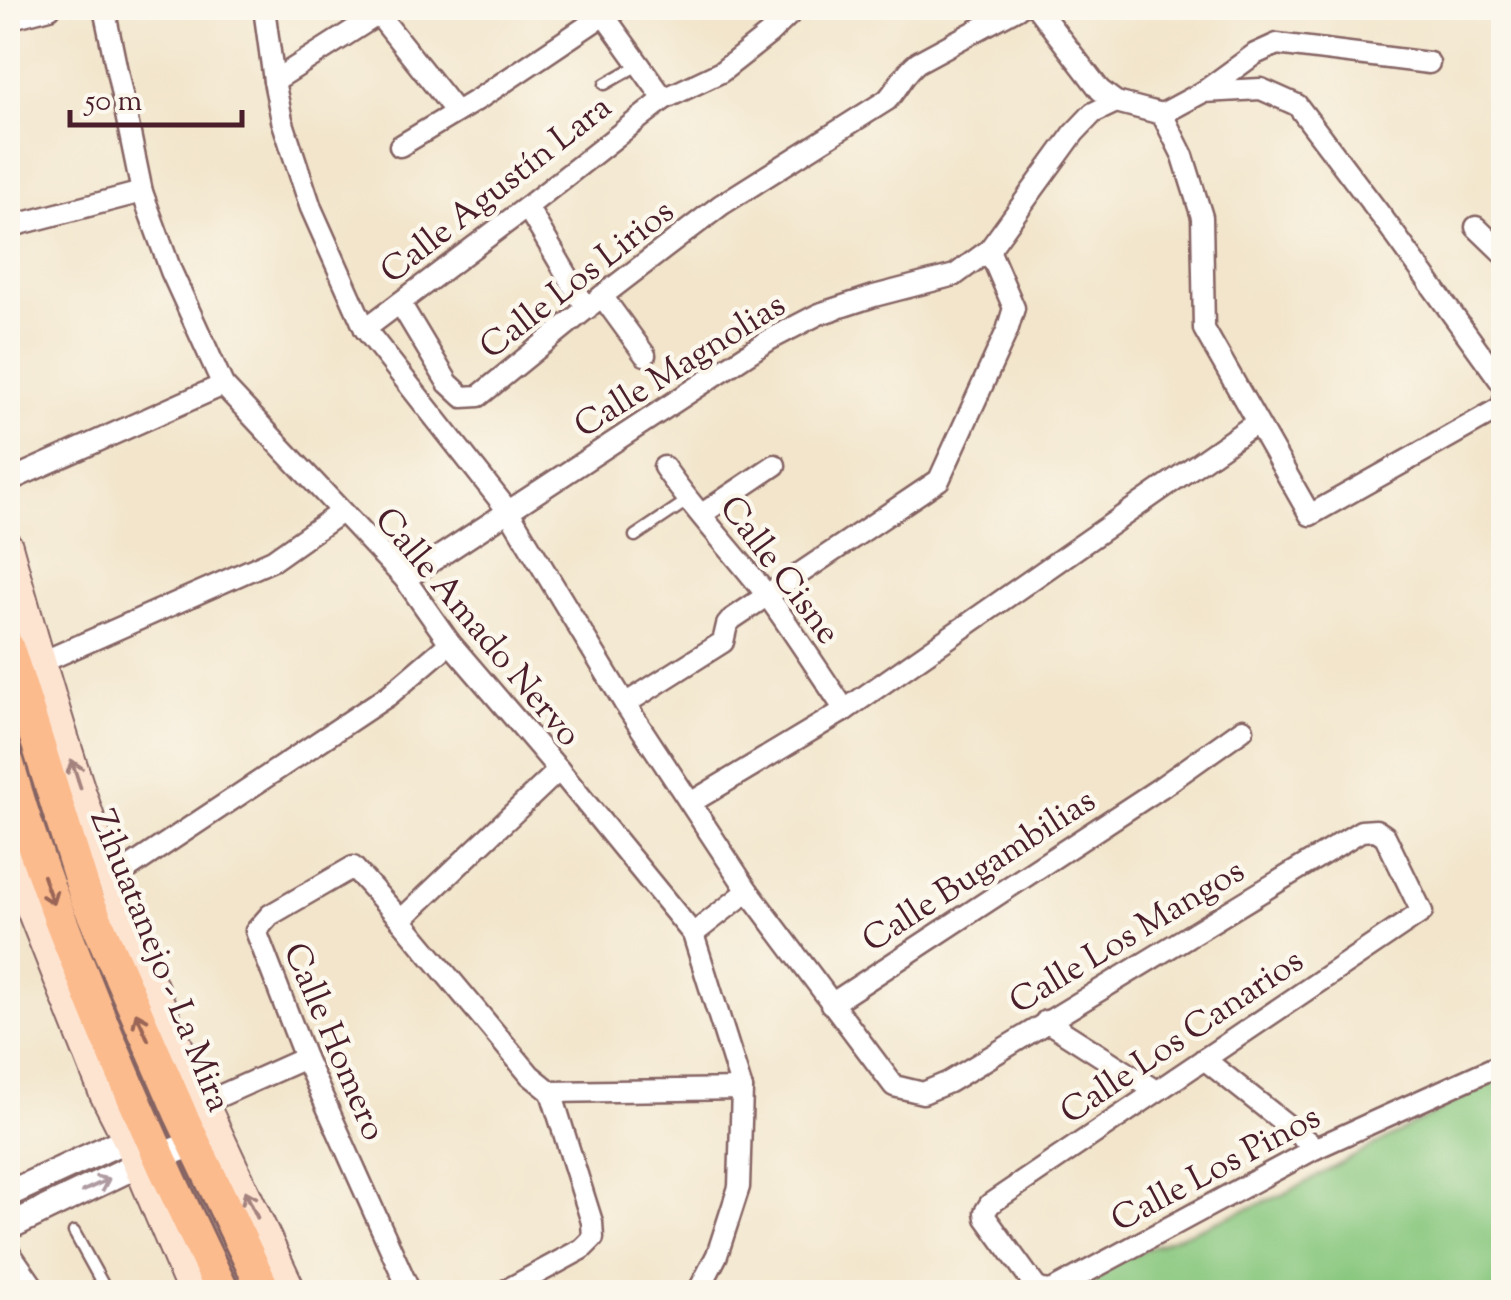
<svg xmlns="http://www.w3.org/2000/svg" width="1511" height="1300" font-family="'Sorts Mill Goudy',serif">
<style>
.green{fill:#88c77e;stroke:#697354;stroke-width:2.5}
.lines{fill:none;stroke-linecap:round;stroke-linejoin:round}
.service-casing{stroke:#856463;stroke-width:15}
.minor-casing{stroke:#856463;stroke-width:25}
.tertiary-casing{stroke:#856463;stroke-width:30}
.secondary-casing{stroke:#856463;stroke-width:32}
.trunk-casing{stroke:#856463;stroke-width:38}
.service{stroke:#fff;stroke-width:10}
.minor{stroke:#fff;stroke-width:20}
.tertiary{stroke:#fff;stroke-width:25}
.secondary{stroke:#fde4d1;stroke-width:28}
.trunk{stroke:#fbbb8d;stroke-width:32}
.oneway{stroke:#a4827e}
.oneway2{stroke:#9a6557}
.oneway3{stroke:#ae9aa0}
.labels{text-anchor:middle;stroke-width:9;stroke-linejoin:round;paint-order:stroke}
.street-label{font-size:35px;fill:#4a1f2b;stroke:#fbf7ec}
</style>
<rect width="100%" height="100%" fill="#fbf7ec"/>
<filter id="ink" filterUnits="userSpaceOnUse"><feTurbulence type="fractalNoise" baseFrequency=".01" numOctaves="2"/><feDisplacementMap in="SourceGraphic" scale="20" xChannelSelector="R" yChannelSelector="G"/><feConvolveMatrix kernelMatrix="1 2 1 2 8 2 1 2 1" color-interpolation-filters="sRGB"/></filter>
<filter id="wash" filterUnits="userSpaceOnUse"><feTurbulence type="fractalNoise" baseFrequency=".0048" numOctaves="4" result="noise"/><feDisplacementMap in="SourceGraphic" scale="40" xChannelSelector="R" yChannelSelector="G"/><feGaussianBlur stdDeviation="2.25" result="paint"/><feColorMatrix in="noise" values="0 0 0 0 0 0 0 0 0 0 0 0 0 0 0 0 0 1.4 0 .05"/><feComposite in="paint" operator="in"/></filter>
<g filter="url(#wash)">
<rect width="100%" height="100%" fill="#f2e5cb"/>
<polygon class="green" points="1503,1074 1503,1292 1039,1292 1282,1195 1489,1084"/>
</g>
<g filter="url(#ink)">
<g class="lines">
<g class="service-casing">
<g id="service">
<polyline points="605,84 640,64"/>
<polyline points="635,536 687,501"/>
<polyline points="74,1232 107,1292"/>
</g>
</g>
<g class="minor-casing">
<g id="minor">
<polyline points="104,8 142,192 171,271 223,385 405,579 450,643 559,770 693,934 742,1089 739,1187 717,1255 698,1292"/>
<polyline points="264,8 274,81 282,120 311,208 365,329 509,512 625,704 748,891 894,1086 923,1093 949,1082 1361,831 1376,830 1385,836 1422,912 990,1204 985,1212 986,1218 1036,1287 1042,1290 1051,1291 1316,1148 1504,1063"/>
<polyline points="1037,8 1100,90 1116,102 1162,114 1183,156 1202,217 1204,329 1310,515 1502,407 1504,399"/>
<polyline points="378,14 456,112"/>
<polyline points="603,14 664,99"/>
<polyline points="8,19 50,8"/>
<polyline points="274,81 388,8"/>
<polyline points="1203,92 1255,54 1277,44 1429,63"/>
<polyline points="1162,114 1203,92 1261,89 1297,105 1388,225 1504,386"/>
<polyline points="400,146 480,98 614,8"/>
<polyline points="527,207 587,309"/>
<polyline points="8,227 142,192"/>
<polyline points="1476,227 1504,254"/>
<polyline points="602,296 645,355"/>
<path d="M400 303 448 383 463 397 479 396 602 296 721 205 887 100C899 87 904 73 918 62L1018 8"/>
<polyline points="365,329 527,207 664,99 721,72 768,35 796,8"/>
<path d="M664 467C695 512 733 551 766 594 794 632 819 672 845 710"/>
<polyline points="8,481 223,385"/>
<polyline points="702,514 775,465"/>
<polyline points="405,579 769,340 819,314 874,296 955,275 989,250 1074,133 1093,113 1116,102"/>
<polyline points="40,663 273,560 341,512"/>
<polyline points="625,704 723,642 727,625 732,619 939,480 1007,331 1014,308 989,250"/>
<polyline points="692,802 845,710 1256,423"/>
<polyline points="111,880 389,695 450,643"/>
<polyline points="401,920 559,770"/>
<polyline points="693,934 748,891"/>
<polyline points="831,1004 1160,788 1243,729"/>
<polyline points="1046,1021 1156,1091"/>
<polyline points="1204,1059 1316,1148"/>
<polyline points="551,1092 742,1089"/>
<polyline points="204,1103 305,1058"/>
<polyline points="8,1250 37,1292"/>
<polyline points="8,1285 13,1292"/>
<polyline points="410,1292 305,1058 256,931 270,915 353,867 401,920 530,1075 551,1092 592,1222 593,1238 582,1249 503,1292"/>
</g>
</g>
<g class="tertiary-casing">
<g id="tertiary">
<polyline points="8,1194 144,1131"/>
<polyline points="8,1227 137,1165 208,1138"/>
</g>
</g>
<g class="secondary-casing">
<g id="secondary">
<path d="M8 546C39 658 72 771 112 881 163 1022 229 1157 292 1292"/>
<polyline points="8,852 104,1094 127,1139 192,1292"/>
</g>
</g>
<g class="trunk-casing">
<g id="trunk">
<polyline points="8,648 86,897 181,1115 265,1292"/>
<path d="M8 764C28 837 55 908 84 979 126 1085 173 1189 223 1292"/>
</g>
</g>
<use href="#service" class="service"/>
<use href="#minor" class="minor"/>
<use href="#tertiary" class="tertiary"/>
<use href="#secondary" class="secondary"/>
<use href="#trunk" class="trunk"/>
</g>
<defs><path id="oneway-shaft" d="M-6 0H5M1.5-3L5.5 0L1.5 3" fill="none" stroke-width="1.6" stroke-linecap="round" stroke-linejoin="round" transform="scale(2.5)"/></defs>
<g class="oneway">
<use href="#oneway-shaft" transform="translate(76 774) rotate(-108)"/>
<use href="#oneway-shaft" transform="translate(251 1204) rotate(-115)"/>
</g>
<g class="oneway2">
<use href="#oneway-shaft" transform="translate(48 890) rotate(70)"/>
<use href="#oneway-shaft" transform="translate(142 1026) rotate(-114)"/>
</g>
<use class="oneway3" href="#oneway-shaft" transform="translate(96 1185) rotate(-25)"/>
</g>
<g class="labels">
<g class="street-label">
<text transform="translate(495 188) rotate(-38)" y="12">Calle Agustín Lara</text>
<text transform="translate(576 278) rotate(-38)" y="12">Calle Los Lirios</text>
<text transform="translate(679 364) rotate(-32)" y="12">Calle Magnolias</text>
<text transform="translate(781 569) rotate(53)" y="12">Calle Cisne</text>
<text transform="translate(479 626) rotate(50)" y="12">Calle Amado Nervo</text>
<text transform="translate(978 869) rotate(-33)" y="12">Calle Bugambilias</text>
<text transform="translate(1126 935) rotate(-31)" y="12">Calle Los Mangos</text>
<text transform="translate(162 960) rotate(68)" y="12">Zihuatanejo - La Mira</text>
<text transform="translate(1181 1035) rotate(-34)" y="12">Calle Los Canarios</text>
<text transform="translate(336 1041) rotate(67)" y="12">Calle Homero</text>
<text transform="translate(1215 1167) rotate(-28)" y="12">Calle Los Pinos</text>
</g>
</g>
<rect width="1511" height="1300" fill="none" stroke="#fbf7ec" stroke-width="40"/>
<path d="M70 110v15h172v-15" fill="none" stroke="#4a1f2b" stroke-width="5"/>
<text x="85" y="110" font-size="30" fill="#4a1f2b" stroke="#fbf7ec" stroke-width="8" paint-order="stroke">50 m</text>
</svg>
